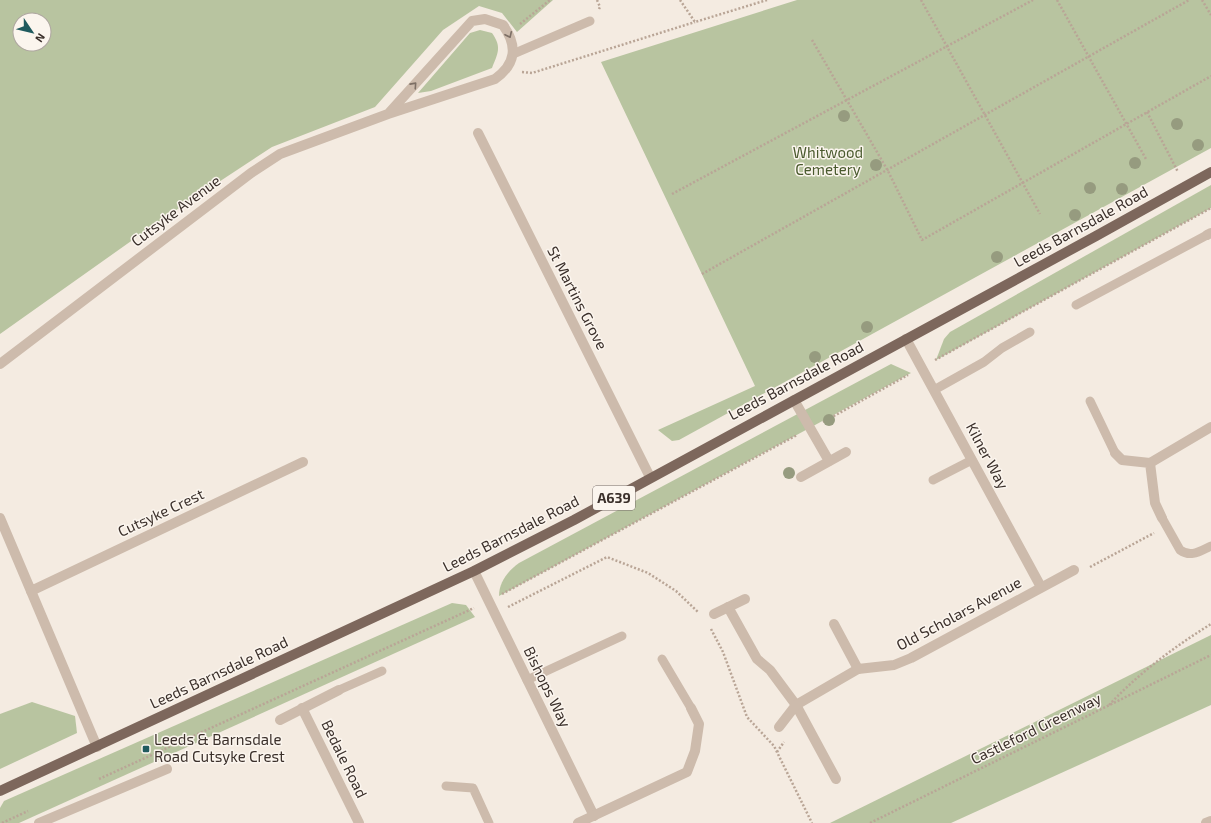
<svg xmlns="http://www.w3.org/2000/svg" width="1211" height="823" font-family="'Exo 2',sans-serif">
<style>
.green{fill:#b8c4a0;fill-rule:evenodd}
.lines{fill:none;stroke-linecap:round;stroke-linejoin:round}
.path{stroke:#b9a596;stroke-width:2.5;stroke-dasharray:2 2;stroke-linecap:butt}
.lane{stroke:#cdbbac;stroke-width:9}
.street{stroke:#cdbbac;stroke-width:10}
.primary{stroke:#7d675c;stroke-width:10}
.tree{fill:#969b7f}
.oneway{stroke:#7d6f65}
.poi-dot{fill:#1f5a5e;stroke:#fbf5ee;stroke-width:1.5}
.labels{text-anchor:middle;stroke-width:3;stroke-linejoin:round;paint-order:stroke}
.shield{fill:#fbf5ee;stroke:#756b66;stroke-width:1}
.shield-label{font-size:14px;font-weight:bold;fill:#3b302b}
.park-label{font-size:15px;fill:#4a5a2e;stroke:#fbf5ee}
.street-label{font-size:15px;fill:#3b302b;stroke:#fbf5ee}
.poi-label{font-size:15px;fill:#3b302b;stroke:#fbf5ee;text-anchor:start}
</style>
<rect width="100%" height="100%" fill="#f4ebe1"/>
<g class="green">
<path d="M0 0H553L517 32 502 13 479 6 443 30 375 107 272 147 158 222 0 334ZM20 20H44V44H20Z"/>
<polygon points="797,0 1211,0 1211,148 679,440 672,441 658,430 755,386 601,62"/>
<path d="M480 30 492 33C502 47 498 53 492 68L431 91 418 93 470 33Z"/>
<polygon points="1211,185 1211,208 936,360 944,339 950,332"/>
<path d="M891 364 911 373 499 596C499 582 508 571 519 563Z"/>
<polygon points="452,603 466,605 475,617 19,823 0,823 0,808 4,801"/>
<polygon points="1211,635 1211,705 951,823 830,823"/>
<polygon points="32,702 75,716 77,733 0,769 0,714"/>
</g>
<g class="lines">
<g class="path">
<polyline points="597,0 600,7 599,9"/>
<polyline points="680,0 695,22 767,0"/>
<polyline points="921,0 1040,214"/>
<polyline points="1057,0 1146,159"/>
<polyline points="1202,0 1211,15"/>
<polyline points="520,24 550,0"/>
<polyline points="812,40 888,171 922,240 1211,76"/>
<polyline points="522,72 532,73 695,22"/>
<polyline points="1147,112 1178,172"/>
<polyline points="672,194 1033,0"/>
<polyline points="702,274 1189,0"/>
<polyline points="935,360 1211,208"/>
<polyline points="823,422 908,375"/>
<polyline points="1090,567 1154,533"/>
<polyline points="502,594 797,435"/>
<polyline points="508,607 607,557 648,573 676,591 698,612"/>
<polyline points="711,629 723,652 747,717 774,746 812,823"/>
<path d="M1109 705C1139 673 1174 647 1211 624"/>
<polyline points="777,752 784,742"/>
<polyline points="99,779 474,608"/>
<polyline points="2,823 28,811"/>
<polyline points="870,823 1211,655"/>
</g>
<g class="lane">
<polyline points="513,54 590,21"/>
<polyline points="1076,305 1207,235"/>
<polyline points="934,390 984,362 1002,348 1030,332"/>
<polyline points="1090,401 1115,453"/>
<polyline points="933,480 972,460"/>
<path d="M1162 518 1180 550C1191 558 1200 551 1211 546"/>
<polyline points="662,659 691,708"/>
<polyline points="527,680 622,636"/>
<polyline points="339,690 382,671"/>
<polyline points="446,786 473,788 489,823"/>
</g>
<g class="street">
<polyline points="478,133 650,477"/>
<polyline points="1207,235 1211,233"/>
<polyline points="906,339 1041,587"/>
<path d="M0 364 251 173 280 154 388 114 495 79C516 64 518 46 503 25L485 19 472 21 388 114"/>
<polyline points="794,400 829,461"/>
<polyline points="1115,453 1122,460 1150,463 1155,503 1162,518"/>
<polyline points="1150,463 1211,427"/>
<polyline points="801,477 846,452"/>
<polyline points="0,518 31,591 303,462"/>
<polyline points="474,571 594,816"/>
<polyline points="31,591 97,747"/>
<polyline points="728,607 757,659 770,670 796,705 836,779"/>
<polyline points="714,614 745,599"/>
<polyline points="834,624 858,669"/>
<polyline points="302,708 359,823"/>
<polyline points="280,720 339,690"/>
<polyline points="779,727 796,705 858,669 894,665 911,658 1074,570"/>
<polyline points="39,823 167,769"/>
<polyline points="578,823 687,772 695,751 699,724 691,708"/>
<polyline points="1206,823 1211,821"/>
</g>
<polyline class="primary" points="0,791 474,571 574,520 1096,236 1211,172"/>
</g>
<g class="tree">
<circle cx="844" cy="116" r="6"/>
<circle cx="1177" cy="124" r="6"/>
<circle cx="1198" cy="145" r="6"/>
<circle cx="1135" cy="163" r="6"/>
<circle cx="876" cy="165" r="6"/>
<circle cx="1090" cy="188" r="6"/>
<circle cx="1122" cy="189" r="6"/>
<circle cx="1075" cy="215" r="6"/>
<circle cx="997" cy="257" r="6"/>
<circle cx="867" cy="327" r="6"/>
<circle cx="815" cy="357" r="6"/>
<circle cx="829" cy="420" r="6"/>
<circle cx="789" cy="473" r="6"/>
</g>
<defs><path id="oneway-chevron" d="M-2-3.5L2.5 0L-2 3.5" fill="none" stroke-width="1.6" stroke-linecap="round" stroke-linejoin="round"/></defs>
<g class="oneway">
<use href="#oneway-chevron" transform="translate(509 35) rotate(65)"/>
<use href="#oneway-chevron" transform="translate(414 85) rotate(-48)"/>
</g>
<rect class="poi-dot" x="142" y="745" width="8" height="8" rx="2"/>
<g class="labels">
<rect class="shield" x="593" y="486" width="42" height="24" rx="3"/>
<g class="shield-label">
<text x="614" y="503">A639</text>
</g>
<g class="park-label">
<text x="828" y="158">Whitwood<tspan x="828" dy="17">Cemetery</tspan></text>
</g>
<g class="street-label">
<text transform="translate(176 211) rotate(-37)" y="5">Cutsyke Avenue</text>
<text transform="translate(1081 227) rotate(-29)" y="5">Leeds Barnsdale Road</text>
<text transform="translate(577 298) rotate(63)" y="5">St Martins Grove</text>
<text transform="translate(796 381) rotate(-28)" y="5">Leeds Barnsdale Road</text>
<text transform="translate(987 456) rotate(62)" y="5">Kilner Way</text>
<text transform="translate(161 513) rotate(-25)" y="5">Cutsyke Crest</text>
<text transform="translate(511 534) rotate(-27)" y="5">Leeds Barnsdale Road</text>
<text transform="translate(959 614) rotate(-28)" y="5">Old Scholars Avenue</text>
<text transform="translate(219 673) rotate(-25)" y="5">Leeds Barnsdale Road</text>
<text transform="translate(547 687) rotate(64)" y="5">Bishops Way</text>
<text transform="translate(1036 729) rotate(-26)" y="5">Castleford Greenway</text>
<text transform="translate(344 759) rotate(64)" y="5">Bedale Road</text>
</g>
<g class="poi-label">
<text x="154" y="745">Leeds &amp; Barnsdale<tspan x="154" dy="17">Road Cutsyke Crest</tspan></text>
</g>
</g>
<g transform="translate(32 32) rotate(125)"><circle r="19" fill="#fbf5ee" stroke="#aea6a0"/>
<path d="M0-3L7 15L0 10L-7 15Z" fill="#1f5a5e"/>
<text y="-6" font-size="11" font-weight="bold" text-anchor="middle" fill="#3b302b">N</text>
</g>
</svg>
